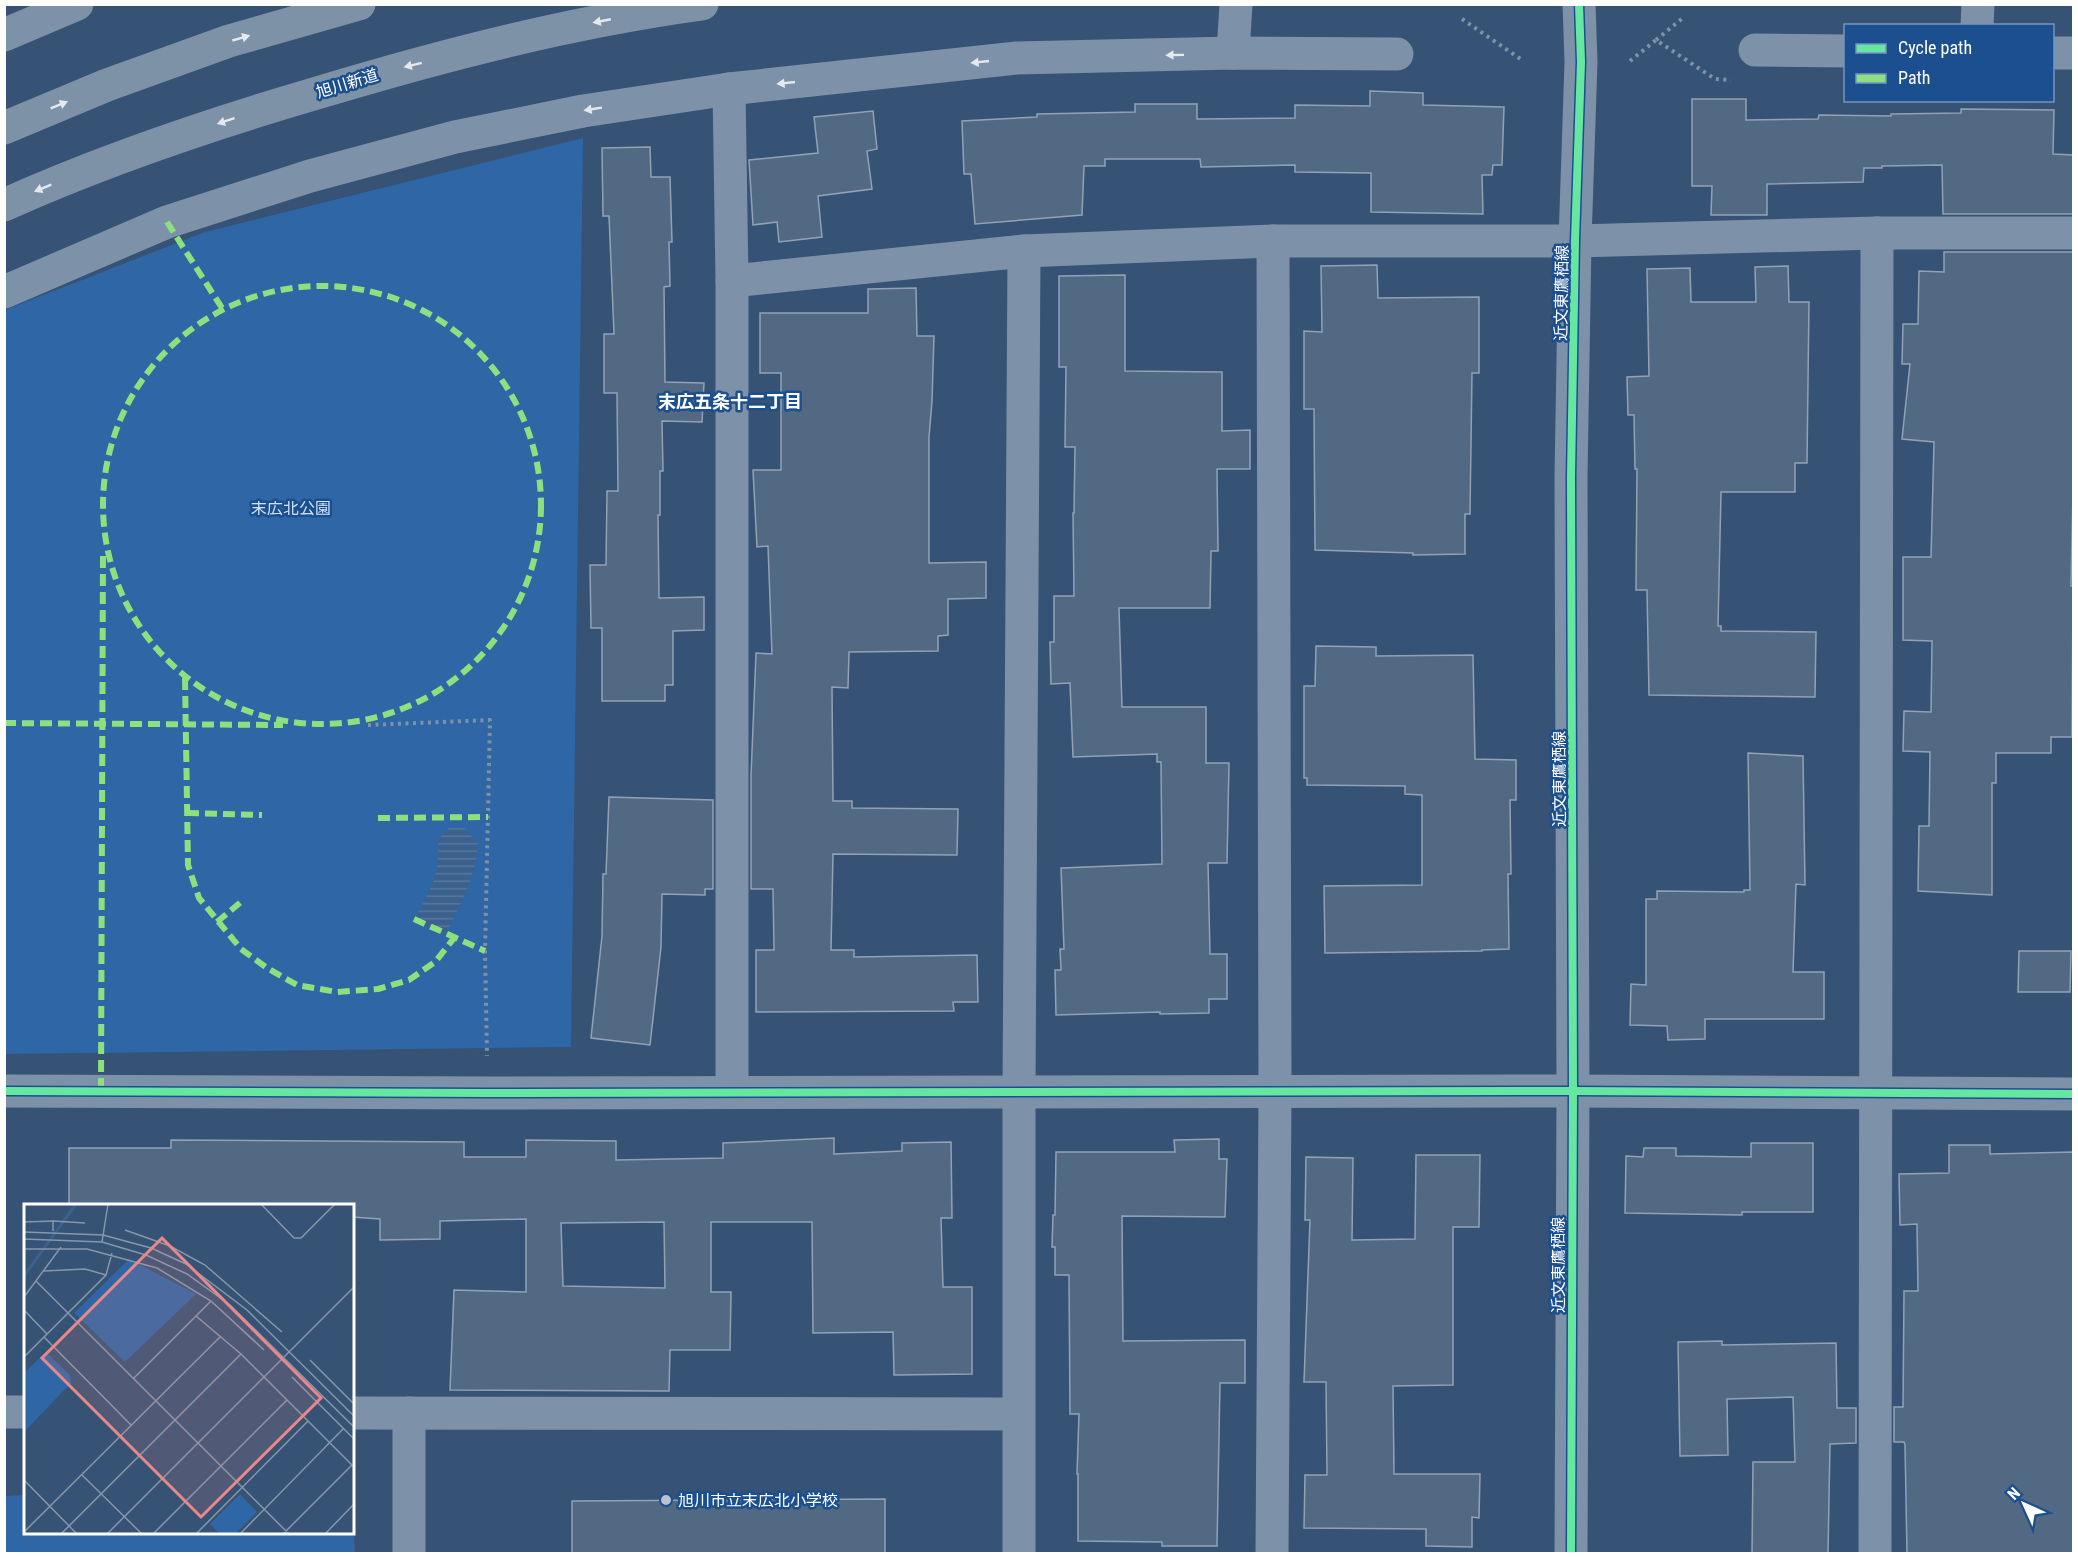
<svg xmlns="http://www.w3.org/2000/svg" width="2078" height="1558" font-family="'Roboto Condensed','Noto Sans JP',sans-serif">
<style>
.green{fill:#2f66a5}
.water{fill:url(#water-rules)}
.building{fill:#526984;stroke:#92a2b6;stroke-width:1.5;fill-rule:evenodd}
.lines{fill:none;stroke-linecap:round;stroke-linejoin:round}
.path{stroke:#7d92a8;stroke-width:4;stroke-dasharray:3 4.5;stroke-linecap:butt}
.minor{stroke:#7d92a8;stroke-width:33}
.highway{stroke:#7e92a7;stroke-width:33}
.quiet{stroke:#8de07e;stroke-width:6;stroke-dasharray:12 6;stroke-linecap:butt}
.cycleway-casing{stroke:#1b4f8f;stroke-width:11}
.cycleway{stroke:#66e7a1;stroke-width:8}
.oneway{fill:#e5e9ed}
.oneway2{fill:#e5e9ee}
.poi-dot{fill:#b9c2ce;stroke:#1b4f8f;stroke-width:2}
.labels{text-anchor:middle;stroke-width:5;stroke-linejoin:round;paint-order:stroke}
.street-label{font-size:16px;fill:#fff;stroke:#1b4f8f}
.park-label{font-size:16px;fill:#cfe3fa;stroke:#1b4f8f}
.poi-label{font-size:16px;fill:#fff;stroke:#1b4f8f;text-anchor:start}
.neighbourhood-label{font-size:18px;font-weight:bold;fill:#fff;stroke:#1b4f8f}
.inset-river{fill:none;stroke:#3b618d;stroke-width:3}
.inset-road{fill:none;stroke:#8697ac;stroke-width:1.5}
.view{fill:#e88989;fill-opacity:0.15;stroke:#e88989;stroke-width:3}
.inset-edge{fill:none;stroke:#fff;stroke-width:3}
</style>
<defs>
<pattern id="water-rules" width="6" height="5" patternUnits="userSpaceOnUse" patternTransform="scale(1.5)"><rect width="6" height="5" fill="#3b618d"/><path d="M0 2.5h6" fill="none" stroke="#58799e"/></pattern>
</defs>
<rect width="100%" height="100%" fill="#365274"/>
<g class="green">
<polygon points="583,138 571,1047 5,1054 5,310 205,232"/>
<polygon points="25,1495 26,1532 350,1533 354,1536 355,1553 5,1553 5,1496"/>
</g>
<path class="water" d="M463 827 478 843C476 876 461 904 446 933L414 919C432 888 440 875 438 839L449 828Z"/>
<g class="building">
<polygon points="1370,91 1423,93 1423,105 1504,107 1502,165 1493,165 1492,175 1482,175 1483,214 1371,212 1371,173 1295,172 1295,165 1201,167 1200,159 1105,159 1105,166 1084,166 1082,215 975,224 971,174 964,174 962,121 1037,117 1037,114 1135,112 1135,104 1197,104 1197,119 1295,118 1295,105 1370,106"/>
<polygon points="1692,99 1746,99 1746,120 1818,119 1819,115 1891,116 1891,114 1961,113 1961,109 2054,110 2053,154 2073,155 2073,214 1943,214 1942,165 1882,166 1882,168 1864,168 1863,182 1767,184 1767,215 1711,215 1712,186 1692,186"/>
<polygon points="873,111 877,149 867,151 872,189 818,196 822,237 779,242 777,222 753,225 749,160 818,153 814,117"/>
<polygon points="650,147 651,177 670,177 672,242 669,242 670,286 664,287 665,382 704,383 702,422 662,421 663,471 660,471 660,515 658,515 659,598 704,597 704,630 673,631 673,685 665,685 665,701 602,701 602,628 591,628 590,565 606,565 607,491 618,491 617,393 604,393 604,334 614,334 609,216 603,216 602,148"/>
<polygon points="1944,252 2073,252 2073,491 2071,586 2073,586 2072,737 2051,737 2051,753 1996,753 1996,783 1992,783 1992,895 1918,891 1919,826 1929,826 1930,752 1903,751 1904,711 1931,712 1932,641 1903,640 1903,557 1931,557 1934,442 1902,439 1910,364 1902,364 1903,324 1918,324 1919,271 1944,272"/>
<polygon points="1377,265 1378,298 1479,297 1479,373 1472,373 1470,514 1465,514 1465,554 1413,555 1413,553 1315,550 1314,409 1304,409 1304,331 1322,332 1321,266"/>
<polygon points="1788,266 1789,302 1809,302 1807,463 1795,463 1795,492 1721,492 1718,626 1721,626 1721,631 1816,632 1815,697 1649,695 1647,590 1636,590 1637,469 1635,469 1634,415 1628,415 1627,377 1649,376 1647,269 1690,268 1691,302 1756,302 1755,267"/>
<polygon points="1125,275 1125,371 1222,372 1222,431 1250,430 1250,469 1217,469 1218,551 1211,551 1210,608 1119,608 1122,707 1206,707 1206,763 1229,763 1227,863 1208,863 1210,954 1227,954 1227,999 1209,999 1209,1013 1160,1014 1160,1012 1056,1015 1055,970 1061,970 1060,949 1064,949 1061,868 1162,864 1161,762 1157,762 1157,754 1073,757 1070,683 1051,684 1050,642 1054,642 1054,596 1074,596 1073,513 1074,513 1075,447 1065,447 1066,367 1059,367 1059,276"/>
<polygon points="916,288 917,336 934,336 932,401 929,437 929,563 986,562 986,598 948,599 948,635 938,636 938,651 849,652 848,688 832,687 833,801 852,801 852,808 958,809 957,855 833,854 831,950 854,950 854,957 977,955 978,1002 953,1002 954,1011 756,1012 756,950 774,950 773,889 751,889 751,776 756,653 772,654 768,546 757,547 753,470 781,470 781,373 760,373 760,313 868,313 868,289"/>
<polygon points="1316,646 1376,647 1376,656 1473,655 1475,759 1516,760 1516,800 1510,800 1511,874 1508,874 1509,949 1482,950 1482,951 1325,953 1324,886 1422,885 1422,795 1405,794 1405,786 1307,785 1307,778 1304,778 1304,686 1315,686"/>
<polygon points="1748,753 1803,756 1805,885 1796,884 1793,972 1824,972 1824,1019 1705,1019 1705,1039 1668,1040 1667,1026 1630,1025 1631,984 1646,985 1646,899 1657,899 1657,891 1744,892 1744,890 1750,890"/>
<polygon points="609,797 713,800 713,889 705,889 705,895 662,894 661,947 650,1045 591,1038 602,936 603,874 606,874"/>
<polygon points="2019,951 2071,951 2070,992 2018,992"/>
<path d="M834 1138V1154L902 1151V1143L951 1142 952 1218H941L943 1287H972V1374L894 1375 893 1332 813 1333 812 1222H711V1292H731L730 1350H670L669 1391 450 1390 454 1290 526 1292V1219L440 1221V1239L380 1240V1219L352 1217V1206H69V1148H171V1140L464 1142V1157H526V1140L616 1141V1160L723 1158V1143ZM664 1222 665 1288 563 1286 561 1223Z"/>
<polygon points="1219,1139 1219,1159 1227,1159 1225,1217 1122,1216 1123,1341 1245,1340 1245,1383 1220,1383 1217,1546 1162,1546 1162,1542 1078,1541 1078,1474 1077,1474 1079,1414 1070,1414 1069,1275 1055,1275 1055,1247 1052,1247 1053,1215 1055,1215 1056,1152 1175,1152 1174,1140"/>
<polygon points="1751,1143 1813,1143 1813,1212 1742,1212 1742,1215 1625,1213 1626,1156 1643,1157 1644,1148 1676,1148 1676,1156 1751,1157"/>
<polygon points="1949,1145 1990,1145 1990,1154 2073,1152 2073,1554 1907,1554 1905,1445 1904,1442 1894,1442 1894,1407 1903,1407 1904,1291 1918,1291 1917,1224 1900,1225 1899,1174 1949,1173"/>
<polygon points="1416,1155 1480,1155 1479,1227 1453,1227 1453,1385 1393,1386 1394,1474 1480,1474 1479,1518 1472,1517 1472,1547 1426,1546 1426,1529 1304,1528 1305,1475 1327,1475 1326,1382 1304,1382 1310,1220 1305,1220 1306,1157 1353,1158 1352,1240 1415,1239"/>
<polygon points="1722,1341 1722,1345 1836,1343 1837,1408 1856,1408 1856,1443 1830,1444 1828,1554 1752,1554 1753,1462 1795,1462 1793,1397 1727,1399 1728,1455 1680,1456 1678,1342"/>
<polygon points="885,1499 885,1554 572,1554 572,1501"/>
</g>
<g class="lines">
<g class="path">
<polyline points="1462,19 1522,60"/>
<polyline points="1656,40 1684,17"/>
<polyline points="1630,61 1656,40 1715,79 1731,80"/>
<polyline points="368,725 490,720 485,951 487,1056"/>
</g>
<g class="minor">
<polyline points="1977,26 1978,4"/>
<polyline points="4,35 77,4"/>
<polyline points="1755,50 1846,51"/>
<polyline points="1233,53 1236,4"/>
<polyline points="2052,53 2074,53"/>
<polyline points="729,89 732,281 732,1092"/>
<polyline points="732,281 1024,251 1273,241 1575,241 1877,233 2074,233"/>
<polyline points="4,292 167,222 310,176 455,137 583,111 729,89 1017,58 1233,53 1397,54"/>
<polyline points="4,1091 488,1093 1573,1091 2074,1094"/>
<polyline points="4,1412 26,1412"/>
<polyline points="352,1413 1018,1414"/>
<polyline points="409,1413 409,1554"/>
<polyline points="1019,1554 1019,1092 1024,251"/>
<polyline points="1272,1554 1275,1093 1273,241"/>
<polyline points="1571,1554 1573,1091 1571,477 1575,241 1581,62 1579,4"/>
<polyline points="1875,1554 1877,233"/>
</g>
<g class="highway">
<polyline points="4,128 107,85 229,41 359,4"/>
<path d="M4 205C106 159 211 124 317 93 443 55 571 22 702 4"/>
</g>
<g class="quiet">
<polyline points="167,222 222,308"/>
<circle cx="322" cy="505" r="219"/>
<polyline points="185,678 188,865 199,898 241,949 267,968 297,985 337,992 378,989 409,980 435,962 455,937"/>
<polyline points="4,723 283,725"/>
<polyline points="187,813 262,815"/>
<polyline points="378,818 488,817"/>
<polyline points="414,919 485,951"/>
<polyline points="217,922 241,902"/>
<polyline points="101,1090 103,553"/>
</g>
<g class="cycleway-casing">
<g id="cycleway">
<polyline points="4,1091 488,1093 1573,1091 2074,1094"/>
<polyline points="1571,1554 1573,1091 1571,477 1575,241 1581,62 1579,4"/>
</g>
</g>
<use href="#cycleway" class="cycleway"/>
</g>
<defs><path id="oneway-solid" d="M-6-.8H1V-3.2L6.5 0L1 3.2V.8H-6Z" transform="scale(1.5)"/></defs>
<g class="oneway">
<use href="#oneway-solid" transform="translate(602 21) rotate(169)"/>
<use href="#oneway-solid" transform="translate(241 38) rotate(-16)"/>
<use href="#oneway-solid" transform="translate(413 65) rotate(166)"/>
<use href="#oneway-solid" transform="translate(59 105) rotate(-22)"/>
<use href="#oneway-solid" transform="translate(226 121) rotate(162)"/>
<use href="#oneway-solid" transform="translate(43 188) rotate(158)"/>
</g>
<g class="oneway2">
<use href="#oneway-solid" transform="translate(1175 55) rotate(179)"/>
<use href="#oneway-solid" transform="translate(980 62) rotate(174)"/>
<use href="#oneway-solid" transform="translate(786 83) rotate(174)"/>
<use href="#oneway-solid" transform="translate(593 109) rotate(171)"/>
</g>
<circle class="poi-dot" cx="666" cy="1500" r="6"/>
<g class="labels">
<g class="street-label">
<text transform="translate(347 83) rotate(-17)" y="6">旭川新道</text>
<text transform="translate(1561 293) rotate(-89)" y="6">近文東鷹栖線</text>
<text transform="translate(1559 779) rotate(-90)" y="6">近文東鷹栖線</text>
<text transform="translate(1558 1265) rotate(-90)" y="6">近文東鷹栖線</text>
</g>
<g class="park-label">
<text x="291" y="514">末広北公園</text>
</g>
<g class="poi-label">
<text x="678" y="1506">旭川市立末広北小学校</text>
</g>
<g class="neighbourhood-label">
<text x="730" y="408">末広五条十二丁目</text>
</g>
</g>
<g transform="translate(24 1204)">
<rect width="330" height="330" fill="#365274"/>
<path d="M105 55 172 90 101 158 50 109ZM22 148 46 171 47 179 0 228V169ZM216 290 233 308 211 330H196L186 320Z" fill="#2f66a5"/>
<path class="inset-river" d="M0 72 52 0"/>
<path class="inset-road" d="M237 0 270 34H277L311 0M29 17 61 19M0 18 29 17V27M101 26 146 42 181 61 258 128M0 28 79 31 127 44 162 60 223 106 330 212M0 35 78 38 122 51 163 70 206 101 330 223M78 38 84 0M0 45H63L133 64 187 97 240 146M20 67 61 65 82 71M12 77 265 330M0 93 37 43M0 106 23 130M172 112 217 150 330 263M20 133 107 221M0 153 82 71 88 49M286 156 330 200M268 173 330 235M110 174 187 97M58 271 118 330M0 276 53 330M0 328 197 132M260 329 328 261M37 330 217 150M83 330 330 83M129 330 263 196M172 330 284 217M216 330 319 225M301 330 330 300"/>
<path class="view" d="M138 34 297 194 177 313 18 154Z"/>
<rect width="330" height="330" class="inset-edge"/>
</g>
<rect width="2078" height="1558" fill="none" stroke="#ffffff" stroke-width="12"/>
<rect x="1844" y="24" width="210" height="78" fill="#1b4f8f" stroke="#7695bc" stroke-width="1.5"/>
<rect x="1856" y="44" width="30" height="9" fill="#66e7a1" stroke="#7695bc" stroke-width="1.5"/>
<text x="1898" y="54" font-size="18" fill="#ffffff">Cycle path</text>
<rect x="1856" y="74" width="30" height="9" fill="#8de07e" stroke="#7695bc" stroke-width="1.5"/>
<text x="1898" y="84" font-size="18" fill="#ffffff">Path</text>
<g transform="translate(2024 1504) rotate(315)" stroke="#1b4f8f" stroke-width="4.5" paint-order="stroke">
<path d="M0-4.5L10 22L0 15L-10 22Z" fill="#ffffff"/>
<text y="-9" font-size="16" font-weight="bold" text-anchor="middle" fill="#ffffff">N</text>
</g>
</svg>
